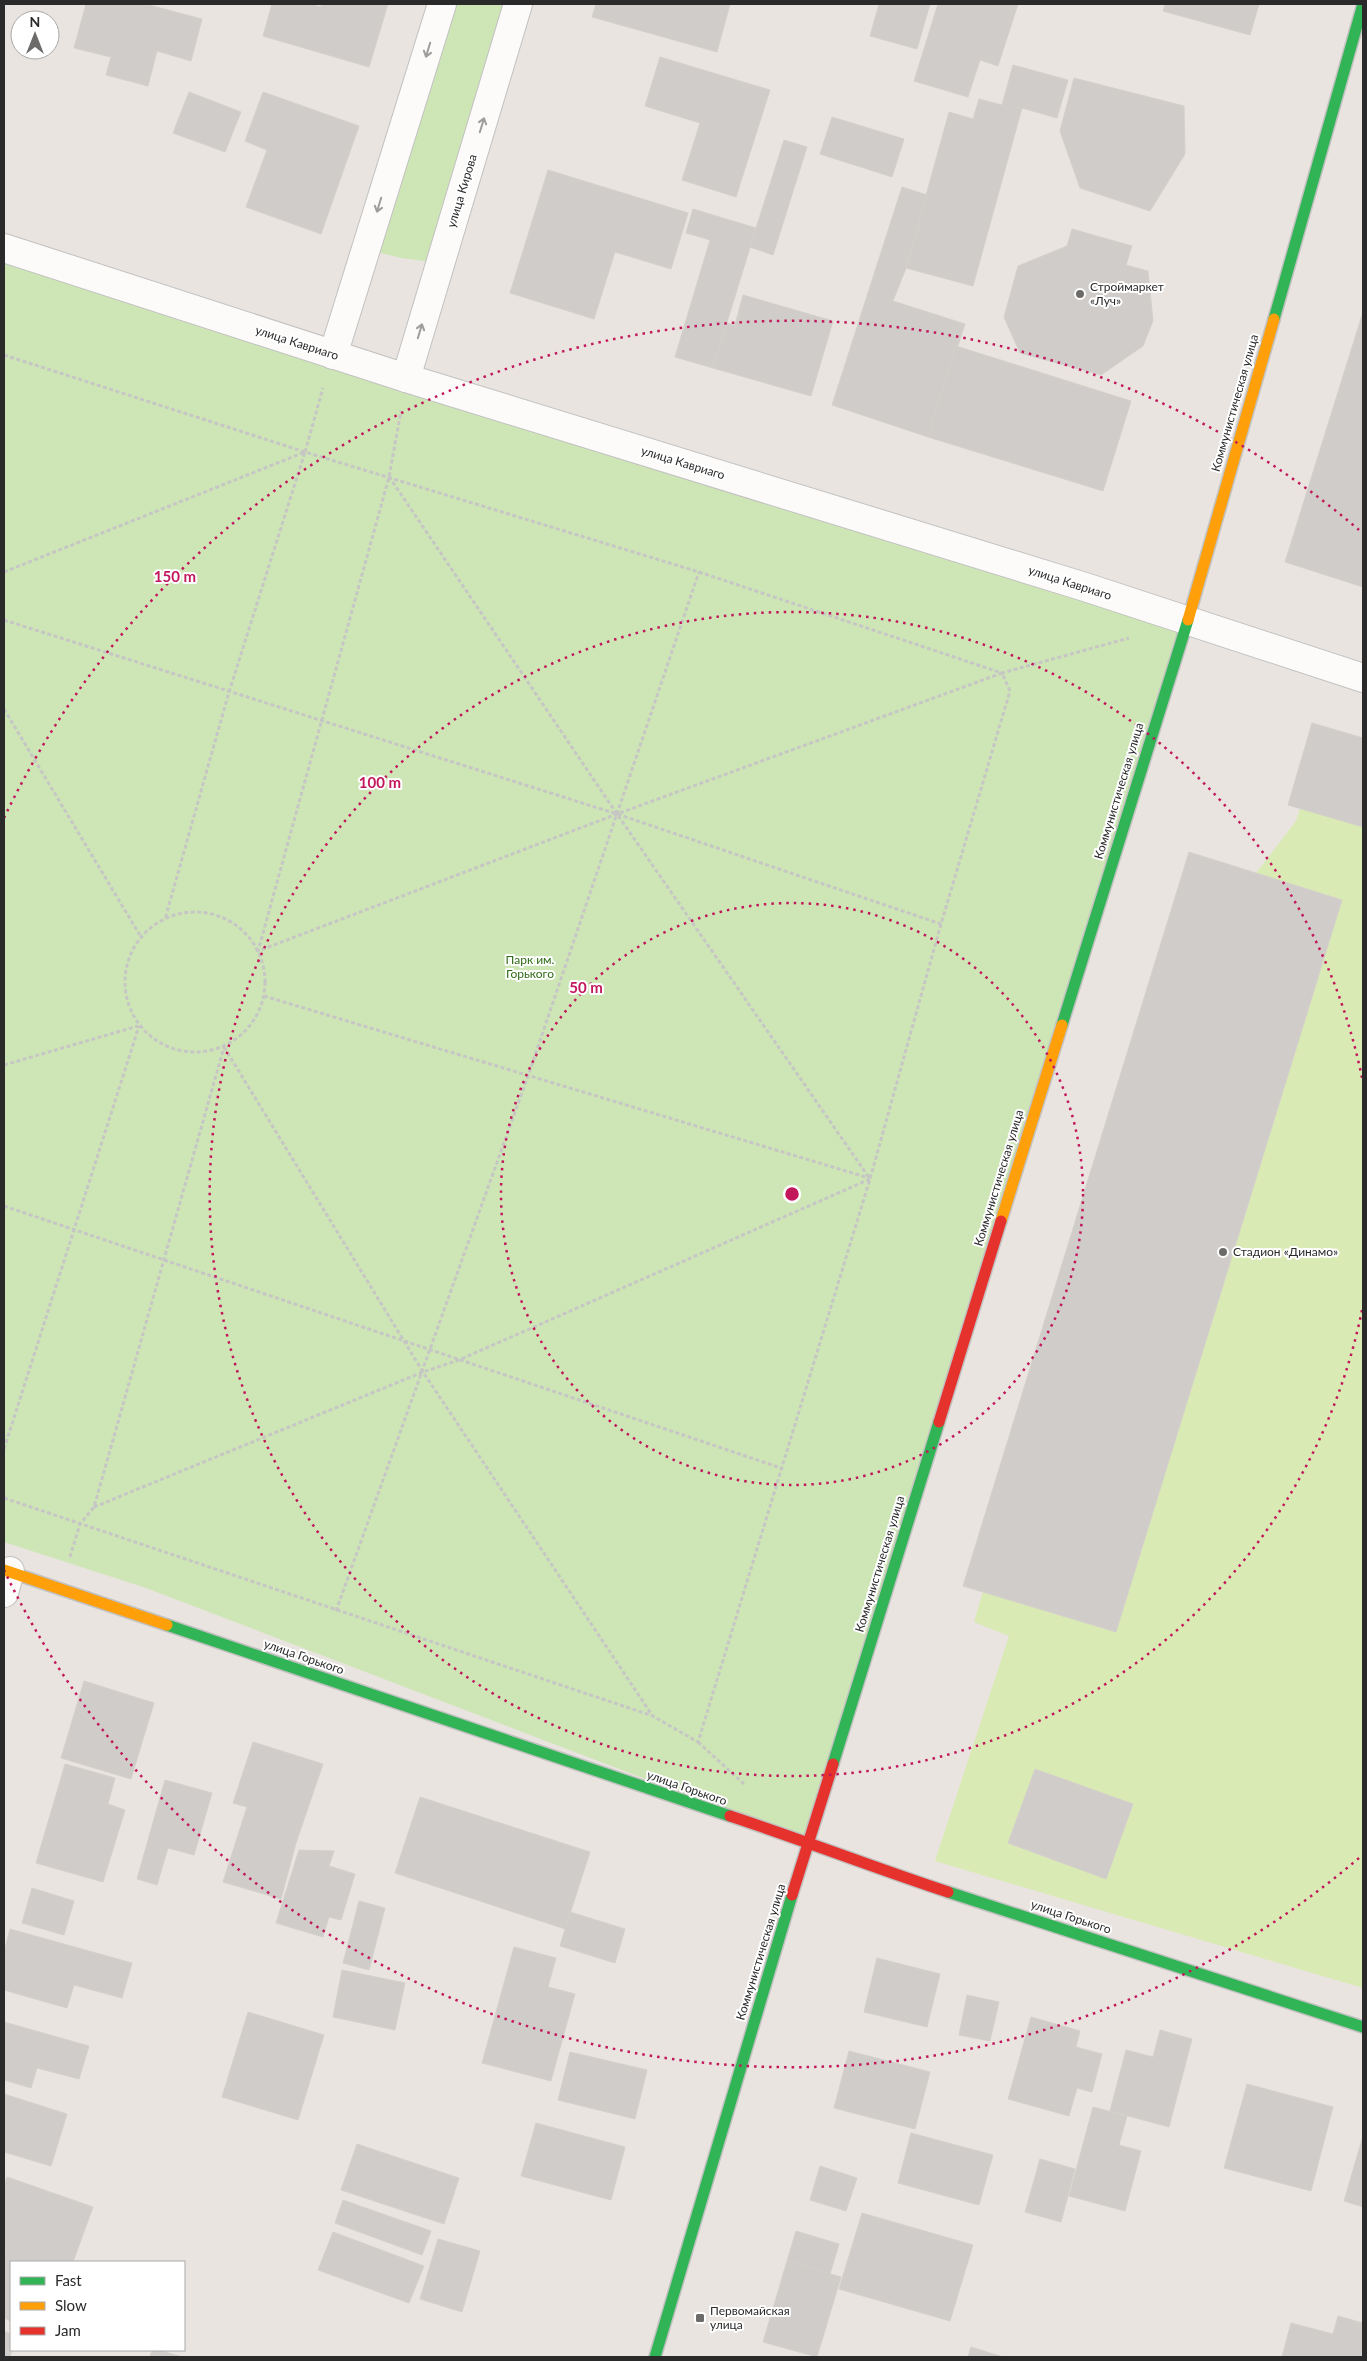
<svg xmlns="http://www.w3.org/2000/svg" width="1367" height="2361" font-family="Lato,sans-serif">
<style>
.green{fill:#cee6b6}
.pitch{fill:#daeab4}
.building{fill:#d0ccc9;stroke:#d4d0cb}
.lines{fill:none;stroke-linecap:round;stroke-linejoin:round}
.street-casing{stroke:#c2c1c1;stroke-width:30}
.fast-casing{stroke:#c2c1c1;stroke-width:14}
.slow-casing{stroke:#c2c1c1;stroke-width:14}
.jam-casing{stroke:#c2c1c1;stroke-width:14}
.path{stroke:#c6c6c5;stroke-width:3;stroke-dasharray:4 2.5;stroke-linecap:butt}
.street{stroke:#fcfbfa;stroke-width:28}
.fast{stroke:#30b455;stroke-width:11}
.slow{stroke:#ff9f0a;stroke-width:11}
.jam{stroke:#e5322d;stroke-width:11}
.oneway{stroke:#9e9d9c}
.ring{fill:none;stroke:#c2185b;stroke-width:2.5;stroke-dasharray:2.5 5}
.poi-dot{fill:#6d6b69;stroke:#fff;stroke-width:2}
.labels{text-anchor:middle;stroke-width:4;stroke-linejoin:round;paint-order:stroke}
.street-label{font-size:12px;fill:#2a2a2a;stroke:#fff}
.poi-label{font-size:12px;fill:#2a2a2a;stroke:#fff;text-anchor:start}
.park-label{font-size:12px;fill:#2f6b16;stroke:#fff}
.centre{fill:#c2185b;stroke:#fff;stroke-width:2.5}
.ring-label{font-size:15px;text-anchor:middle;font-weight:bold;fill:#c2185b;stroke:#fff;stroke-width:4;stroke-linejoin:round;paint-order:stroke}
</style>
<rect width="100%" height="100%" fill="#e9e4df"/>
<g class="green">
<polygon points="442,4 518,4 440,263 401,258 366,249"/>
<polygon points="4,248 1188,621 810,1842 146,1588 4,1542"/>
</g>
<polygon class="pitch" points="1320,748 1363,762 1363,1988 935,1861 1009,1636 974,1622 1195,865 1250,881 1296,821"/>
<g class="building">
<polygon points="86,4 145,4 202,19 191,61 157,51 148,86 106,75 111,57 74,48"/>
<polygon points="272,4 310,4 321,7 321,4 388,4 369,67 263,36"/>
<polygon points="596,4 730,4 717,52 592,17"/>
<polygon points="879,4 930,4 917,49 870,36"/>
<polygon points="938,4 1018,4 998,66 980,60 968,97 914,81"/>
<polygon points="1165,4 1259,4 1250,35 1163,11"/>
<polygon points="660,57 770,90 736,197 682,180 700,123 645,106"/>
<polygon points="1013,65 1068,80 1057,118 1022,108 973,286 906,268 949,112 973,119 979,99 1002,105"/>
<polygon points="1074,78 1184,106 1185,154 1150,211 1080,188 1060,131"/>
<polygon points="189,92 241,112 225,152 173,133"/>
<polygon points="263,92 359,126 321,234 246,207 267,150 245,141"/>
<polygon points="832,117 904,139 892,177 820,154"/>
<polygon points="784,140 807,147 773,255 750,247"/>
<polygon points="548,170 688,213 671,269 615,252 594,319 510,293"/>
<polygon points="902,187 927,195 906,268 893,301 965,324 928,437 832,405"/>
<polygon points="693,209 756,228 713,368 675,357 710,240 686,233"/>
<polygon points="1072,229 1132,246 1126,265 1148,271 1153,321 1143,346 1101,375 1020,353 1004,317 1018,266 1067,246"/>
<polygon points="743,295 833,321 811,396 713,368 727,323 735,325"/>
<polygon points="1363,312 1363,587 1285,562"/>
<polygon points="956,346 1131,401 1103,491 928,437"/>
<polygon points="1312,723 1363,738 1363,827 1288,805"/>
<polygon points="1189,852 1342,900 1116,1632 963,1586"/>
<polygon points="84,1681 154,1703 131,1779 61,1758"/>
<polygon points="253,1742 323,1764 296,1843 281,1899 223,1882 247,1807 233,1803"/>
<polygon points="65,1764 115,1778 108,1804 125,1810 103,1882 36,1863"/>
<polygon points="1035,1769 1133,1804 1106,1879 1008,1843"/>
<polygon points="165,1780 212,1793 194,1855 168,1848 157,1885 137,1879"/>
<polygon points="420,1797 590,1852 565,1929 395,1873"/>
<polygon points="299,1850 334,1851 329,1866 355,1874 341,1920 329,1917 323,1937 276,1923"/>
<polygon points="32,1888 74,1901 64,1935 22,1923"/>
<polygon points="359,1901 385,1908 369,1970 343,1963"/>
<polygon points="570,1912 625,1929 615,1963 560,1946"/>
<polygon points="10,1929 132,1963 122,1998 74,1985 67,2008 4,1990 4,1952"/>
<polygon points="514,1947 556,1958 548,1987 575,1994 551,2081 482,2063"/>
<polygon points="877,1958 940,1974 927,2027 864,2012"/>
<polygon points="342,1970 405,1983 395,2030 333,2017"/>
<polygon points="967,1995 999,2002 990,2041 959,2035"/>
<polygon points="248,2012 324,2035 298,2120 222,2097"/>
<polygon points="1031,2017 1080,2031 1076,2047 1102,2054 1092,2092 1077,2088 1069,2116 1008,2099"/>
<polygon points="4,2022 89,2046 79,2079 37,2068 31,2088 4,2080"/>
<polygon points="1160,2030 1192,2039 1169,2127 1110,2111 1126,2050 1153,2057"/>
<polygon points="849,2051 930,2072 915,2129 834,2108"/>
<polygon points="570,2052 647,2070 635,2119 558,2100"/>
<polygon points="1247,2084 1333,2107 1311,2191 1224,2168"/>
<polygon points="4,2094 67,2114 51,2166 4,2152"/>
<polygon points="1093,2107 1127,2116 1119,2145 1141,2151 1125,2211 1069,2196"/>
<polygon points="536,2123 625,2147 611,2200 521,2176"/>
<polygon points="911,2133 993,2155 979,2205 898,2183"/>
<polygon points="1363,2136 1363,2207 1344,2201"/>
<polygon points="357,2144 459,2178 444,2224 341,2190"/>
<polygon points="1040,2159 1075,2169 1061,2222 1025,2212"/>
<polygon points="820,2166 857,2178 846,2211 810,2200"/>
<polygon points="7,2177 93,2207 73,2262 11,2262 11,2321 4,2318 4,2255 6,2250 4,2249 4,2187"/>
<polygon points="343,2200 431,2231 422,2255 335,2223"/>
<polygon points="862,2213 973,2245 950,2321 839,2289"/>
<polygon points="796,2231 839,2244 830,2274 787,2261"/>
<polygon points="333,2232 424,2266 409,2303 318,2270"/>
<polygon points="438,2239 480,2251 462,2312 420,2299"/>
<polygon points="787,2261 841,2277 817,2357 763,2342"/>
<polygon points="1338,2316 1363,2323 1363,2357 1282,2357 1291,2323 1333,2334"/>
<polygon points="4,2331 11,2334 12,2350 10,2357 4,2357"/>
<polygon points="971,2347 1003,2357 968,2357"/>
<polygon points="152,2350 159,2350 182,2357 150,2357"/>
</g>
<g class="lines">
<g class="street-casing">
<g id="street">
<polyline points="4,248 406,378 1085,587 1363,678"/>
<polyline points="333,355 442,4"/>
<polyline points="406,378 518,4"/>
<polyline points="4,1593 10,1571"/>
</g>
</g>
<g class="fast-casing">
<g id="fast">
<polyline points="1274,319 1363,4"/>
<polyline points="1062,1025 1188,620"/>
<polyline points="167,1625 730,1816"/>
<polyline points="833,1764 939,1422"/>
<polyline points="948,1892 1363,2027"/>
<polyline points="655,2357 792,1895"/>
</g>
</g>
<g class="slow-casing">
<g id="slow">
<polyline points="1188,620 1274,319"/>
<polyline points="1001,1221 1062,1025"/>
<polyline points="4,1570 167,1625"/>
</g>
</g>
<g class="jam-casing">
<g id="jam">
<polyline points="939,1422 1001,1221"/>
<path d="M730 1816C803 1840 875 1868 948 1892"/>
<polyline points="792,1895 833,1764"/>
</g>
</g>
<g class="path">
<polyline points="4,355 305,452 699,572 1002,673 1129,638"/>
<polyline points="305,452 323,388"/>
<polyline points="4,572 305,452 229,692 165,919"/>
<polyline points="4,620 617,814 941,924"/>
<polyline points="4,709 141,937"/>
<circle cx="195" cy="982" r="70"/>
<polyline points="264,996 869,1178"/>
<polyline points="224,1047 423,1372 652,1715"/>
<polyline points="4,1065 138,1026"/>
<polyline points="4,1206 781,1468"/>
<polyline points="4,1449 139,1026"/>
<polyline points="4,1498 653,1716 698,1742 870,1179 941,924 1010,691 1002,673 617,814 258,951 389,477 401,411"/>
<polyline points="94,1507 423,1372 459,1360 870,1179 617,814 390,478"/>
<polyline points="70,1557 80,1524 94,1507 224,1047"/>
<polyline points="336,1611 528,1076 699,572"/>
<polyline points="698,1742 744,1784"/>
</g>
<use href="#street" class="street"/>
<use href="#fast" class="fast"/>
<use href="#slow" class="slow"/>
<use href="#jam" class="jam"/>
</g>
<defs><path id="oneway-shaft" d="M-6 0H5M1.5-3L5.5 0L1.5 3" fill="none" stroke-width="1.6" stroke-linecap="round" stroke-linejoin="round" transform="scale(1.25)"/></defs>
<g class="oneway">
<use href="#oneway-shaft" transform="translate(428 50) rotate(107)"/>
<use href="#oneway-shaft" transform="translate(482 125) rotate(-73)"/>
<use href="#oneway-shaft" transform="translate(379 205) rotate(107)"/>
<use href="#oneway-shaft" transform="translate(420 331) rotate(-73)"/>
</g>
<g class="ring">
<circle cx="792" cy="1194" r="291"/>
<path d="M1362 1310A582 582 0 1 1 1362 1078"/>
<path d="M1359 1858A873 873 0 0 1 4 1570M4 818A873 873 0 0 1 1359 530"/>
</g>
<g class="poi-dot">
<circle cx="1080" cy="294" r="5"/>
<circle cx="1223" cy="1252" r="5"/>
<rect x="695" y="2313" width="10" height="10" rx="2.5"/>
</g>
<g class="labels">
<g class="street-label">
<text transform="translate(462 191) rotate(-73)" y="4">улица Кирова</text>
<text transform="translate(297 343) rotate(18)" y="4">улица Кавриаго</text>
<text transform="translate(1235 403) rotate(-74)" y="4">Коммунистическая улица</text>
<text transform="translate(683 463) rotate(17)" y="4">улица Кавриаго</text>
<text transform="translate(1070 583) rotate(18)" y="4">улица Кавриаго</text>
<text transform="translate(1119 791) rotate(-73)" y="4">Коммунистическая улица</text>
<text transform="translate(999 1178) rotate(-73)" y="4">Коммунистическая улица</text>
<text transform="translate(880 1564) rotate(-73)" y="4">Коммунистическая улица</text>
<text transform="translate(304 1657) rotate(19)" y="4">улица Горького</text>
<text transform="translate(687 1788) rotate(19)" y="4">улица Горького</text>
<text transform="translate(1071 1917) rotate(18)" y="4">улица Горького</text>
<text transform="translate(761 1952) rotate(-73)" y="4">Коммунистическая улица</text>
</g>
<g class="poi-label">
<text x="1090" y="291">Строймаркет<tspan x="1090" dy="14">«Луч»</tspan></text>
<text x="1233" y="1256">Стадион «Динамо»</text>
<text x="710" y="2315">Первомайская<tspan x="710" dy="14">улица</tspan></text>
</g>
<g class="park-label">
<text x="530" y="964">Парк им.<tspan x="530" dy="14">Горького</tspan></text>
</g>
</g>
<circle cx="792" cy="1194" r="8" class="centre"/>
<g class="ring-label">
<text x="175" y="582">150 m</text>
<text x="380" y="788">100 m</text>
<text x="586" y="993">50 m</text>
</g>
<rect width="1367" height="2361" fill="none" stroke="#2a2a2a" stroke-width="10"/>
<rect x="10" y="2261" width="175" height="90" fill="#ffffff" stroke="#aaaaaa"/>
<rect x="20" y="2277" width="25" height="8" fill="#30b455" stroke="#aaaaaa"/>
<text x="55" y="2286" font-size="15" fill="#2a2a2a">Fast</text>
<rect x="20" y="2302" width="25" height="8" fill="#ff9f0a" stroke="#aaaaaa"/>
<text x="55" y="2311" font-size="15" fill="#2a2a2a">Slow</text>
<rect x="20" y="2327" width="25" height="8" fill="#e5322d" stroke="#aaaaaa"/>
<text x="55" y="2336" font-size="15" fill="#2a2a2a">Jam</text>
<g transform="translate(35 35)"><circle r="24" fill="#ffffff" stroke="#aaaaaa"/>
<path d="M0-4L9 19L0 12L-9 19Z" fill="#6d6b69"/>
<text y="-8" font-size="14" font-weight="bold" text-anchor="middle" fill="#2a2a2a">N</text>
</g>
</svg>
